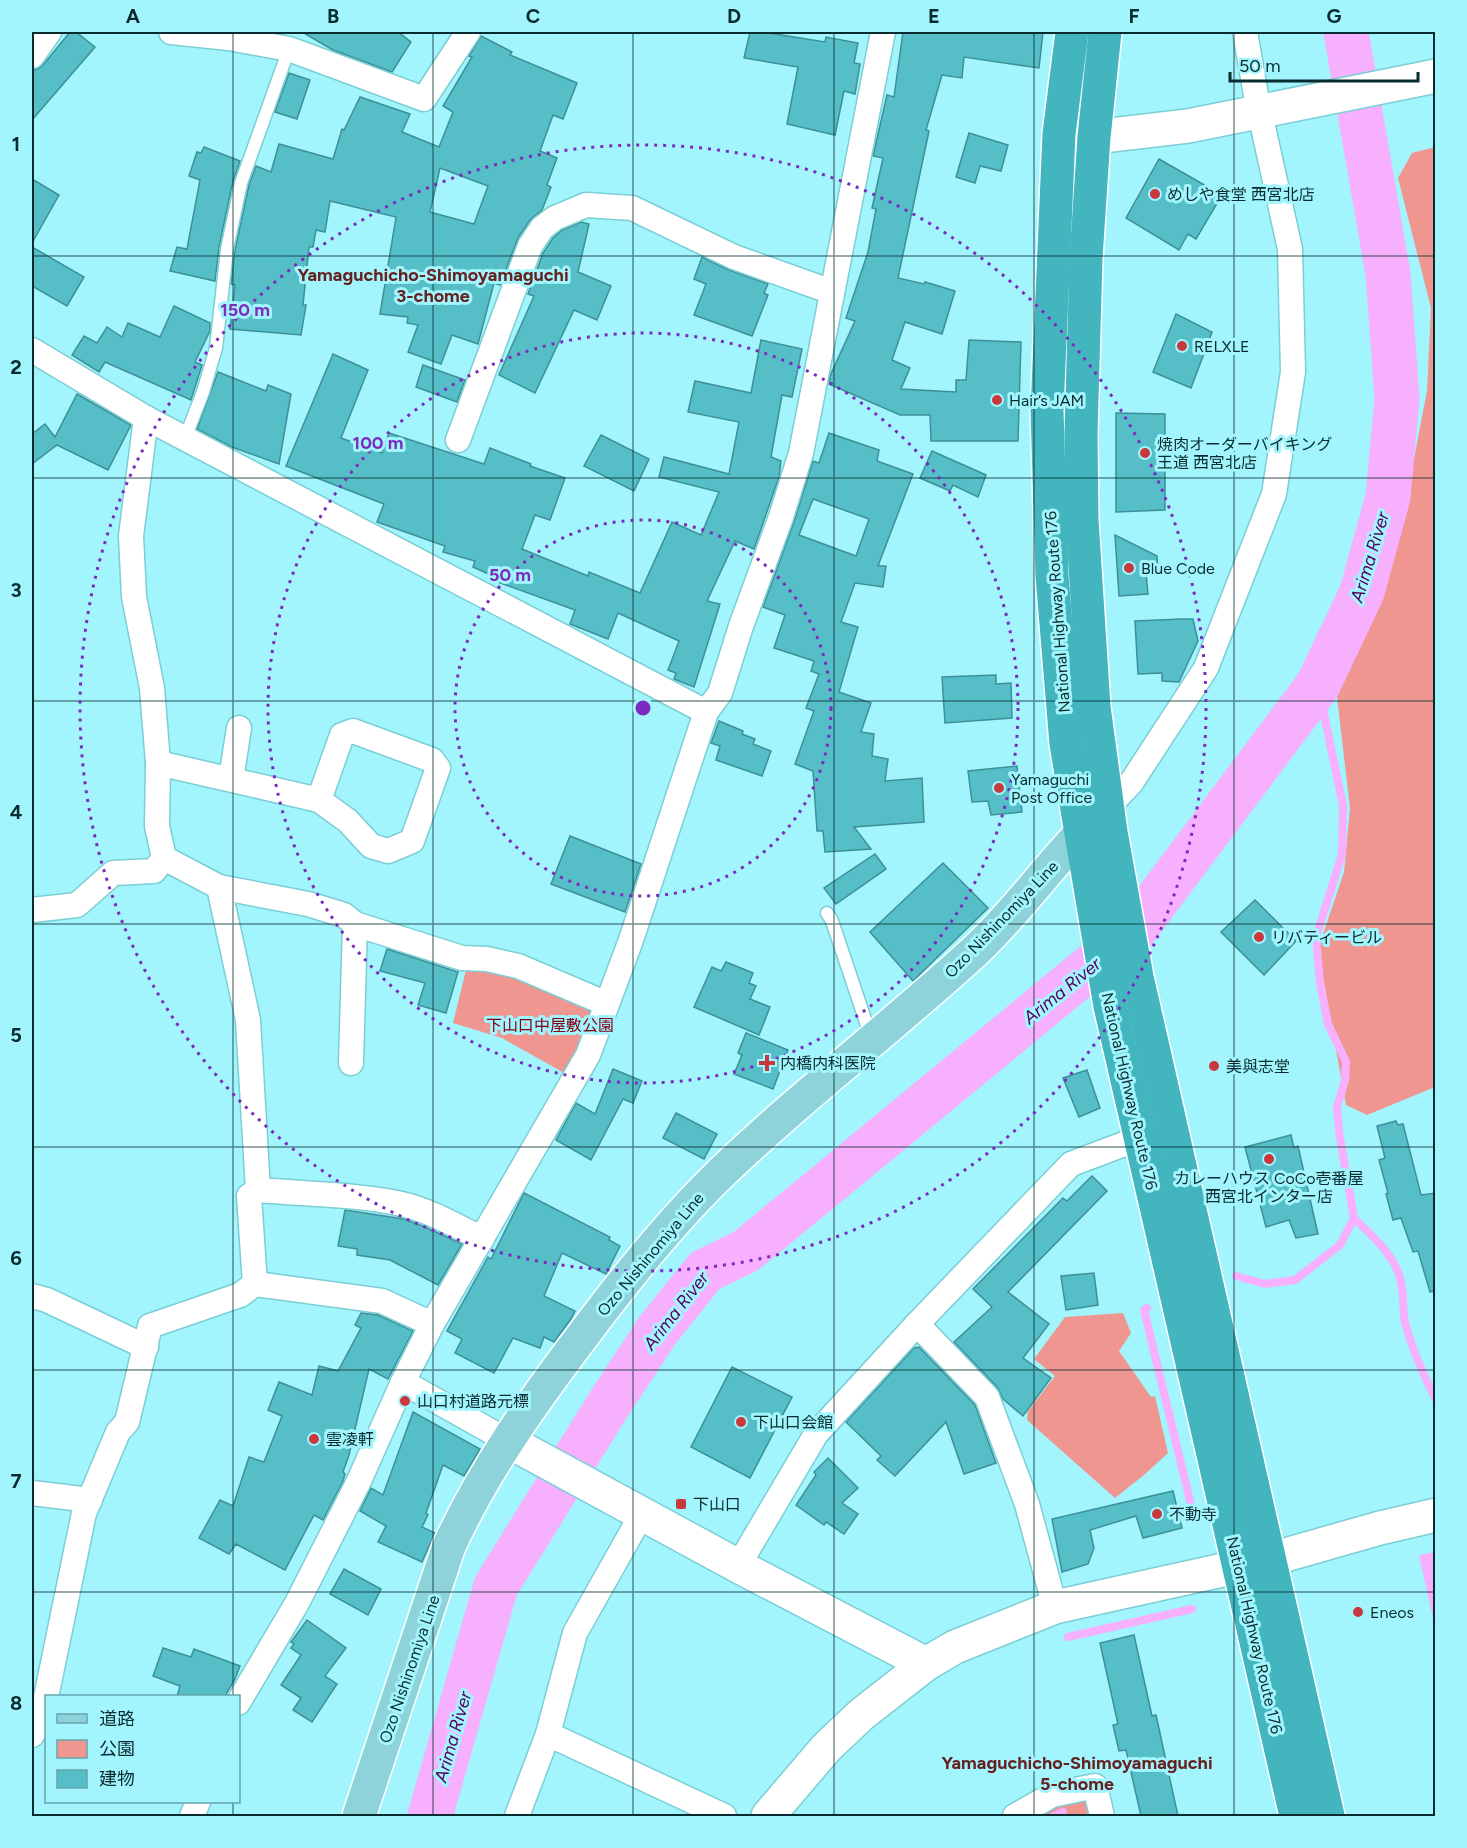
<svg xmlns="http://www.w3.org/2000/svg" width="1467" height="1848" font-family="Figtree,'Noto Sans JP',sans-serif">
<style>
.green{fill:#f09691}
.water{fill:#f7b0fe}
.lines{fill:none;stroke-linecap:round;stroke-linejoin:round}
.stream{stroke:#f7b0fe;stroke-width:8}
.river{stroke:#f7b0fe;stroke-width:45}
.building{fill:#55bec7;stroke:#3d9097;stroke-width:1.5;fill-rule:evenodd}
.lane-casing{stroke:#7cced5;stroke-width:15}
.street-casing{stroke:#7cced5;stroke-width:27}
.secondary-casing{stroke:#7cced5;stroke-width:36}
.primary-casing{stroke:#fff;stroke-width:36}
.highway-casing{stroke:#fff;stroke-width:36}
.lane{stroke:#fff;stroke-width:12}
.street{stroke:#fff;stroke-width:24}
.secondary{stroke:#fff;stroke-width:33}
.primary{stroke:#8ed3d9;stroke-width:33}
.highway{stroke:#42b5bf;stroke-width:33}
.grid{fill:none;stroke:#082c2f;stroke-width:1.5;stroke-opacity:0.55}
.ring{fill:none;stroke:#7b2cbf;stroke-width:3;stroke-dasharray:3 6}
.poi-dot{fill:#c8383d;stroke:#a3f5fd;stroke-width:2}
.labels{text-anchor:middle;stroke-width:6;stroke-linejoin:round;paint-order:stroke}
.poi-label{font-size:16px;fill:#082c2f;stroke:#a3f5fd;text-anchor:start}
.street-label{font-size:16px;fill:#082c2f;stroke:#a3f5fd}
.park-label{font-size:16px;fill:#800014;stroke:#a3f5fd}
.neighbourhood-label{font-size:18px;font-weight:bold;fill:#652020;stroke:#a3f5fd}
.water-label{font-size:18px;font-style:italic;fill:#56005f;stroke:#a3f5fd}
.centre{fill:#7b2cbf;stroke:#a3f5fd;stroke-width:3}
.ring-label{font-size:18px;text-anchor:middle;font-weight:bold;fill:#7b2cbf;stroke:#a3f5fd;stroke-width:6;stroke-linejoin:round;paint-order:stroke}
.neatline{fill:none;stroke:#082c2f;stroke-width:2}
.grid-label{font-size:20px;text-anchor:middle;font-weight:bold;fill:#082c2f}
</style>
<rect width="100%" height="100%" fill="#a3f5fd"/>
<g class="green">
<polygon points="1435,147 1435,1087 1367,1115 1346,1105 1318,949 1344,872 1350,808 1337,697 1412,469 1427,391 1431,308 1398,178 1412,153"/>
<polygon points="466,970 517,974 595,1012 566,1074 502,1038 453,1023"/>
<polygon points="1123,1313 1131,1333 1119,1351 1151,1397 1155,1396 1168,1453 1144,1475 1115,1498 1027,1420 1028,1411 1055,1376 1034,1359 1065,1317"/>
<polygon points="1090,1796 1095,1816 1037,1816 1063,1803"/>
</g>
<polygon class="water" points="1435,1552 1436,1552 1435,1628 1419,1555"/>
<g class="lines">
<g class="stream">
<path d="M1354 1218C1369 1233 1390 1251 1398 1272 1406 1291 1401 1308 1406 1326 1413 1352 1424 1376 1436 1400"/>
<polyline points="1236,1276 1265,1284 1295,1280 1340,1245 1354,1218 1339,1132 1337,1107 1345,1080 1346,1062 1328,1024 1320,983 1316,937 1342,854 1343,806 1318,685"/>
<polyline points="1147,1308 1144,1310 1192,1509"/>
<polyline points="1068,1637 1192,1609"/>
<polyline points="1054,1816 1063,1812"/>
</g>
<polyline class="river" points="430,1816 496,1586 607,1407 657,1331 705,1271 746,1251 1133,932 1318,685 1362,592 1388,497 1397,399 1388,274 1346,32"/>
</g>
<g class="building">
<polygon points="70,32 76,32 95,47 32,120 32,70 38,69 43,65"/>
<polygon points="302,32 398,32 411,42 392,72 333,50"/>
<polygon points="750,32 763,32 825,42 826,37 858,43 854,63 860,64 855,94 844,91 835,135 787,124 798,67 744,58"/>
<polygon points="903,32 1043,32 1039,68 964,57 962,78 942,75 926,130 929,131 898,278 924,284 925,282 955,291 942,334 905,322 892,360 910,368 901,389 956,392 956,380 966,380 969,340 1021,342 1018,441 931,441 930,415 900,415 829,384 830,376 855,321 846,318 868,252 876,209 872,208 883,158 873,156 887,95 894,97"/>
<path d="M481 36 512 52 510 55 577 83 563 119 553 115 540 151 557 158 547 185 551 187 542 210 530 220 518 238 500 285 494 283 478 344 452 335 441 364 408 352 418 325 407 323 408 317 380 314 396 217 330 201 325 232 316 230 313 247H309L303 305H306L301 335 230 329 235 285 231 284 235 250 249 185 256 166 271 172 279 144 333 159 342 129 344 130 360 97 410 114 402 132 439 147 453 112 443 106 472 57 469 56ZM440 168 488 186 474 224 430 212Z"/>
<polygon points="289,73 310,80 297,119 275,112"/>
<polygon points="969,133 1008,145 1001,171 980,166 975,183 956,177"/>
<polygon points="204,147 240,161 233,181 219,247 215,281 170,271 177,247 187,249 200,180 189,176 197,152 201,153"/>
<polygon points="1159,159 1222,195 1196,239 1188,234 1179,250 1126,218"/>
<polygon points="32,179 59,195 32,243"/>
<polygon points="581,222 589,224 578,272 611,286 597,320 574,310 535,393 499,375 534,296 528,294 543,253 553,238 562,230"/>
<polygon points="32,247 84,277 67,306 32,286"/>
<polygon points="702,257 729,270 768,284 764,293 768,295 752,336 694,315 706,284 694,279"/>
<polygon points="174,306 210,323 210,331 195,362 202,365 191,400 105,362 99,372 72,355 84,336 97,343 107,327 122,337 128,323 160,337"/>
<polygon points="1176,314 1212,332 1191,388 1153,372"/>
<polygon points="761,340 802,349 792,397 782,395 771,457 781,461 779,477 754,549 735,541 707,601 720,604 694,687 674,679 676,673 668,670 679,641 618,613 608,639 570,624 575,610 492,580 493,576 473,567 475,561 443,552 445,546 377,522 384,504 286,466 333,354 368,370 341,438 382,453 389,433 484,464 490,448 531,464 530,466 565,478 550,520 535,515 522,549 588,576 589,572 640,593 672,522 701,535 719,492 659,477 664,457 729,474 739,422 688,412 695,381 751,393"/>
<polygon points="423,365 465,380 457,402 416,387"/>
<polygon points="218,372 266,391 268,385 291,394 279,464 232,447 197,429"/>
<polygon points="77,394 131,425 108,470 57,445 32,464 32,434 45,424 55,437"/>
<polygon points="1116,413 1165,414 1165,510 1116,512"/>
<path d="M829 433 879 450 877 461 913 474 878 566H886L883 587 855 583 841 622 858 627 839 692 871 703 861 732 874 734 872 756 888 759 885 781 922 778 924 822 854 827 871 849 825 852 823 831H817L813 771 795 764 814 711 806 708 819 674 811 671 814 661 774 648 785 615 763 607 794 522 813 461 819 463ZM813 499 869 519 856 556 799 535Z"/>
<polygon points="601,435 649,459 634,491 584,466"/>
<polygon points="932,451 986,475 978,497 953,485 950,491 920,478"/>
<polygon points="1115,535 1157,556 1158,572 1146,573 1148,594 1119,596"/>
<polygon points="1182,619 1193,619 1198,641 1179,682 1162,681 1162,673 1138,674 1135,621"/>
<polygon points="996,675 996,684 1011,683 1012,718 945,723 942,677"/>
<polygon points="719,721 743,731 742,734 755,739 753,744 771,751 762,776 716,760 720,746 711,743"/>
<polygon points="1017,766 1022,812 991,815 988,801 972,802 968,771"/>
<polygon points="570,836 641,864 625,912 551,884"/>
<polygon points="875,854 886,869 836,904 824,888"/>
<polygon points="943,863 988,908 913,981 870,932"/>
<polygon points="1255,900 1296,941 1264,975 1221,932"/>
<polygon points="387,949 458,972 446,1013 418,1005 425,983 380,971"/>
<polygon points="726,962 753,973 749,983 756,986 750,999 770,1007 759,1035 694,1007 712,967 721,971"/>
<polygon points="746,1033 788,1050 773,1089 734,1074 742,1055 738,1053"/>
<polygon points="613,1069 642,1081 633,1103 623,1099 591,1160 556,1140 576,1103 595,1114"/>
<polygon points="1087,1070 1100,1108 1079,1117 1063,1078"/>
<polygon points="676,1113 717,1134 704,1159 663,1138"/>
<polygon points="1396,1121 1398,1125 1403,1124 1421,1195 1436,1193 1436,1291 1430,1292 1418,1251 1413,1252 1401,1218 1393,1220 1386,1194 1388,1193 1379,1160 1385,1158 1377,1126"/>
<polygon points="1291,1135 1294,1148 1298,1146 1318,1234 1296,1238 1289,1220 1266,1227 1245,1147"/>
<polygon points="1092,1176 1107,1191 1008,1292 1049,1324 1023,1358 1051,1378 1023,1416 1003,1399 997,1387 954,1342 992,1307 973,1289 1063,1198 1067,1201"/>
<polygon points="524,1193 610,1237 609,1240 620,1246 606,1274 562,1253 544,1296 575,1311 571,1319 554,1342 544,1337 540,1348 513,1338 494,1373 455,1353 462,1339 447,1331 488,1257 491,1259"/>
<polygon points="345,1210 404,1219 425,1227 462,1244 438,1285 390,1260 357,1255 357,1249 338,1246"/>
<polygon points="1094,1273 1098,1305 1066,1310 1061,1276"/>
<polygon points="361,1313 378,1315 413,1331 388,1379 369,1369 349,1455 343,1472 345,1474 343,1481 323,1520 314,1515 285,1570 236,1544 229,1554 199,1538 220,1500 233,1506 249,1457 264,1462 282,1416 268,1410 279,1382 312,1395 319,1366 338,1371 361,1328 355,1325"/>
<polygon points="919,1347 975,1405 996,1463 964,1474 946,1422 895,1476 877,1460 881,1456 846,1422 914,1348"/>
<polygon points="732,1367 792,1397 750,1478 691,1447"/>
<polygon points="413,1412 480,1449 464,1476 443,1465 426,1513 428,1515 422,1527 435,1533 422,1562 378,1542 386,1526 360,1511 371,1488 383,1495"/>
<polygon points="828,1458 858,1488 842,1503 858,1514 844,1534 826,1522 824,1525 796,1505 816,1475 814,1472"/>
<polygon points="1173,1491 1182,1528 1143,1538 1136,1516 1090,1530 1094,1548 1088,1564 1062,1572 1052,1519"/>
<polygon points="344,1569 381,1589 368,1615 330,1594"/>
<polygon points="307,1620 346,1648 325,1676 337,1684 312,1722 293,1710 301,1698 281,1685 301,1655 291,1648 294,1644 291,1642"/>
<polygon points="1134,1635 1152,1716 1156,1715 1178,1816 1141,1816 1126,1750 1119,1751 1113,1725 1118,1724 1100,1643"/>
<polygon points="163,1648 191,1657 194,1649 240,1666 235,1679 225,1696 177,1696 180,1686 153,1676"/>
</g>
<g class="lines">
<g class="lane-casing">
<g id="lane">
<polyline points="185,438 203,392 216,348 227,249 241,183 289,49"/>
<polyline points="827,913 832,921 871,1037"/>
</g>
</g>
<g class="street-casing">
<g id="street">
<polyline points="171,32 229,38 289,49 424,99 468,32"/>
<polyline points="32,56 49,32"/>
<polyline points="32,350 146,418 706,712"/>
<polyline points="146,418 131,536 134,597 152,688 158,763 157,826 164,858 219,887 248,1020 258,1190 249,1196 255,1284"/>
<polyline points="458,440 530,246 542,228 555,218 586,205 632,208 734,257 832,292"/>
<polyline points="158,763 319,800 348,821 371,846 388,851 412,841 438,768 432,760 353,731 342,735 319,800"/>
<polyline points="231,779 239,728"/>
<polyline points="1108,807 1131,783 1206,668 1274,494 1293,372 1290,249 1256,95 1245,32"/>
<polyline points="219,887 308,904 344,915 355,924 462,958 487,959 518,966 607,1004"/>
<polyline points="32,910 77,905 113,873 154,871 164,858"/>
<polyline points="351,1063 355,924"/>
<path d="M258 1190C304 1194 352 1194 397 1203 427 1209 455 1225 482 1239"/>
<polyline points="32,1296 47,1300 146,1347"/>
<polyline points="917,1324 987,1397 1027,1504 1055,1607"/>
<polyline points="403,1382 508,1441"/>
<polyline points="32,1493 90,1500"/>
<polyline points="738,1566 816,1434 917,1324 1071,1164 1140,1138"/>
<polyline points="238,1703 297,1603 358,1483 403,1382 432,1324 588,1055 631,940 706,712 720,693 741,626 781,517 801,453 883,32"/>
<polyline points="548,1734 724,1816"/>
<polyline points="32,1735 44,1707 84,1513 118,1432 127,1422 150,1326 240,1295 255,1284 382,1301 432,1324"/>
<polyline points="192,1816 198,1802"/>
<polyline points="517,1816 548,1734 575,1633 642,1514"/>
<polyline points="1015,1816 1052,1795 1095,1786 1102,1816"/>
</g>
</g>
<g class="secondary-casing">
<g id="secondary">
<polyline points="1059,134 1094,137 1188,126 1436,76"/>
<polyline points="508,1441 738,1566 926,1664"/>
<polyline points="768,1816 827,1747 862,1714 926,1664 955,1647 1055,1607 1268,1560 1380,1528 1436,1515"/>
</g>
</g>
<g class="primary-casing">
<path id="primary" d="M359 1816 449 1546C484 1470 533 1401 584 1334 625 1279 669 1224 718 1176 800 1097 891 1028 975 951 1020 909 1054 858 1098 816"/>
</g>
<g class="highway-casing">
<g id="highway">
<polyline points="1072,32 1059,134 1047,410 1052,576 1066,744 1110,1006 1296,1816"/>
<polyline points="1105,32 1094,137 1086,258 1081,434 1082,520 1094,707 1111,832 1137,977 1328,1816"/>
</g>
</g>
<use href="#lane" class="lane"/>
<use href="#street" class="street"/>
<use href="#secondary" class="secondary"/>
<use href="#primary" class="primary"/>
<use href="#highway" class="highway"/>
</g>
<path class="grid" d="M233 32V1696M433 32V1816M633 32V1816M834 32V1816M1034 32V1816M1234 32V1816M32 256H1436M32 478H1436M32 701H1436M32 924H1436M32 1147H1436M32 1370H1436M32 1592H1436M233 1802V1816"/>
<g class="ring">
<circle cx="643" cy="708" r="188"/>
<circle cx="643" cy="708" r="375"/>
<circle cx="643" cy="708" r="563"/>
</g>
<g class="poi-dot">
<circle cx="1155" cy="194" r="6"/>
<circle cx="1182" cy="346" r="6"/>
<circle cx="997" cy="400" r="6"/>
<circle cx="1145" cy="453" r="6"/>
<circle cx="1129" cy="568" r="6"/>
<circle cx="999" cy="788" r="6"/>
<circle cx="1259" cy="937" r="6"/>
<path d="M764 1054h6v6h6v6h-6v6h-6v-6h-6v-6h6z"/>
<circle cx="1214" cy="1066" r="6"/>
<circle cx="1269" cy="1159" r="6"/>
<circle cx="405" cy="1401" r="6"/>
<circle cx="741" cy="1422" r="6"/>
<circle cx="314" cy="1439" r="6"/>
<rect x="675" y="1498" width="12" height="12" rx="3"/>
<circle cx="1157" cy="1514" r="6"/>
<circle cx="1358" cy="1612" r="6"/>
</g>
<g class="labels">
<g class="poi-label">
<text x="1167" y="200">めしや食堂 西宮北店</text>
<text x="1194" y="352">RELXLE</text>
<text x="1009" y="406">Hair’s JAM</text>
<text x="1157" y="450">焼肉オーダーバイキング<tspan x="1157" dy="18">王道 西宮北店</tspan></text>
<text x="1141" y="574">Blue Code</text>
<text x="1011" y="785">Yamaguchi<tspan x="1011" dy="18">Post Office</tspan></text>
<text x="1271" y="943">リバティービル</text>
<text x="780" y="1069">内橋内科医院</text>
<text x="1226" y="1072">美與志堂</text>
<text x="1269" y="1184" text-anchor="middle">カレーハウス CoCo壱番屋<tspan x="1269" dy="18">西宮北インター店</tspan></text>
<text x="417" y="1407">山口村道路元標</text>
<text x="753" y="1428">下山口会館</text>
<text x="326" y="1445">雲凌軒</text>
<text x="693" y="1510">下山口</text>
<text x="1169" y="1520">不動寺</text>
<text x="1370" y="1618">Eneos</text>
</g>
<g class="street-label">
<text transform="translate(1057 612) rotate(-94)" y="6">National Highway Route 176</text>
<text transform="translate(1001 919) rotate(-46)" y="6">Ozo Nishinomiya Line</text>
<text transform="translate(1130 1091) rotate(77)" y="6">National Highway Route 176</text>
<text transform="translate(650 1254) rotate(-50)" y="6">Ozo Nishinomiya Line</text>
<text transform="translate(1255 1635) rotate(77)" y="6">National Highway Route 176</text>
<text transform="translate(409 1669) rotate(-71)" y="6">Ozo Nishinomiya Line</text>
</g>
<g class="park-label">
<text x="550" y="1031">下山口中屋敷公園</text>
</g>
<g class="neighbourhood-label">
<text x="433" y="281">Yamaguchicho-Shimoyamaguchi<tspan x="433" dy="21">3-chome</tspan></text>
<text x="1077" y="1769">Yamaguchicho-Shimoyamaguchi<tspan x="1077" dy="21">5-chome</tspan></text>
</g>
<g class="water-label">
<text transform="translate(1370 557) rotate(-73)" y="6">Arima River</text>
<text transform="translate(1062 991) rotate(-39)" y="6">Arima River</text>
<text transform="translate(676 1311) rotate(-52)" y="6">Arima River</text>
<text transform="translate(453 1737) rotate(-74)" y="6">Arima River</text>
</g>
</g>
<circle cx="643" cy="708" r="9" class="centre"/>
<g class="ring-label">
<text x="245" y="316">150 m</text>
<text x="378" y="449">100 m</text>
<text x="510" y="581">50 m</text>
</g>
<rect width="1467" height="1848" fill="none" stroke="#a3f5fd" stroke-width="66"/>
<rect x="45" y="1695" width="195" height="108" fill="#a3f5fd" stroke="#65a5ab" stroke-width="1.5"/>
<rect x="57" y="1714" width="30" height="9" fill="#8ed3d9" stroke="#65a5ab" stroke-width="1.5"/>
<text x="99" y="1725" font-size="18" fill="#082c2f">道路</text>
<rect x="57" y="1740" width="30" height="18" fill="#f09691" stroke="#65a5ab" stroke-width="1.5"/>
<text x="99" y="1755" font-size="18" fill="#082c2f">公園</text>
<rect x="57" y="1770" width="30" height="18" fill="#55bec7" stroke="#65a5ab" stroke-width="1.5"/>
<text x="99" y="1785" font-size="18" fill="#082c2f">建物</text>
<path d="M1230 72v9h188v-9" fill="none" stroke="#082c2f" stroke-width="3"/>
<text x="1239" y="72" font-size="18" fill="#082c2f" stroke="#a3f5fd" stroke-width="4.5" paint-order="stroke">50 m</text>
<rect x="33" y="33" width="1401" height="1782" class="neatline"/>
<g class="grid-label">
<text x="133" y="23">A</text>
<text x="333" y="23">B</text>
<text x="533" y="23">C</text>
<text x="734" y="23">D</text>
<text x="934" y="23">E</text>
<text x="1134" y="23">F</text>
<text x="1334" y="23">G</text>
<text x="16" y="151">1</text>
<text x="16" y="374">2</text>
<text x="16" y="597">3</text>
<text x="16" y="819">4</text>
<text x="16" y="1042">5</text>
<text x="16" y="1265">6</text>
<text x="16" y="1488">7</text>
<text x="16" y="1710">8</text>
</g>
</svg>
